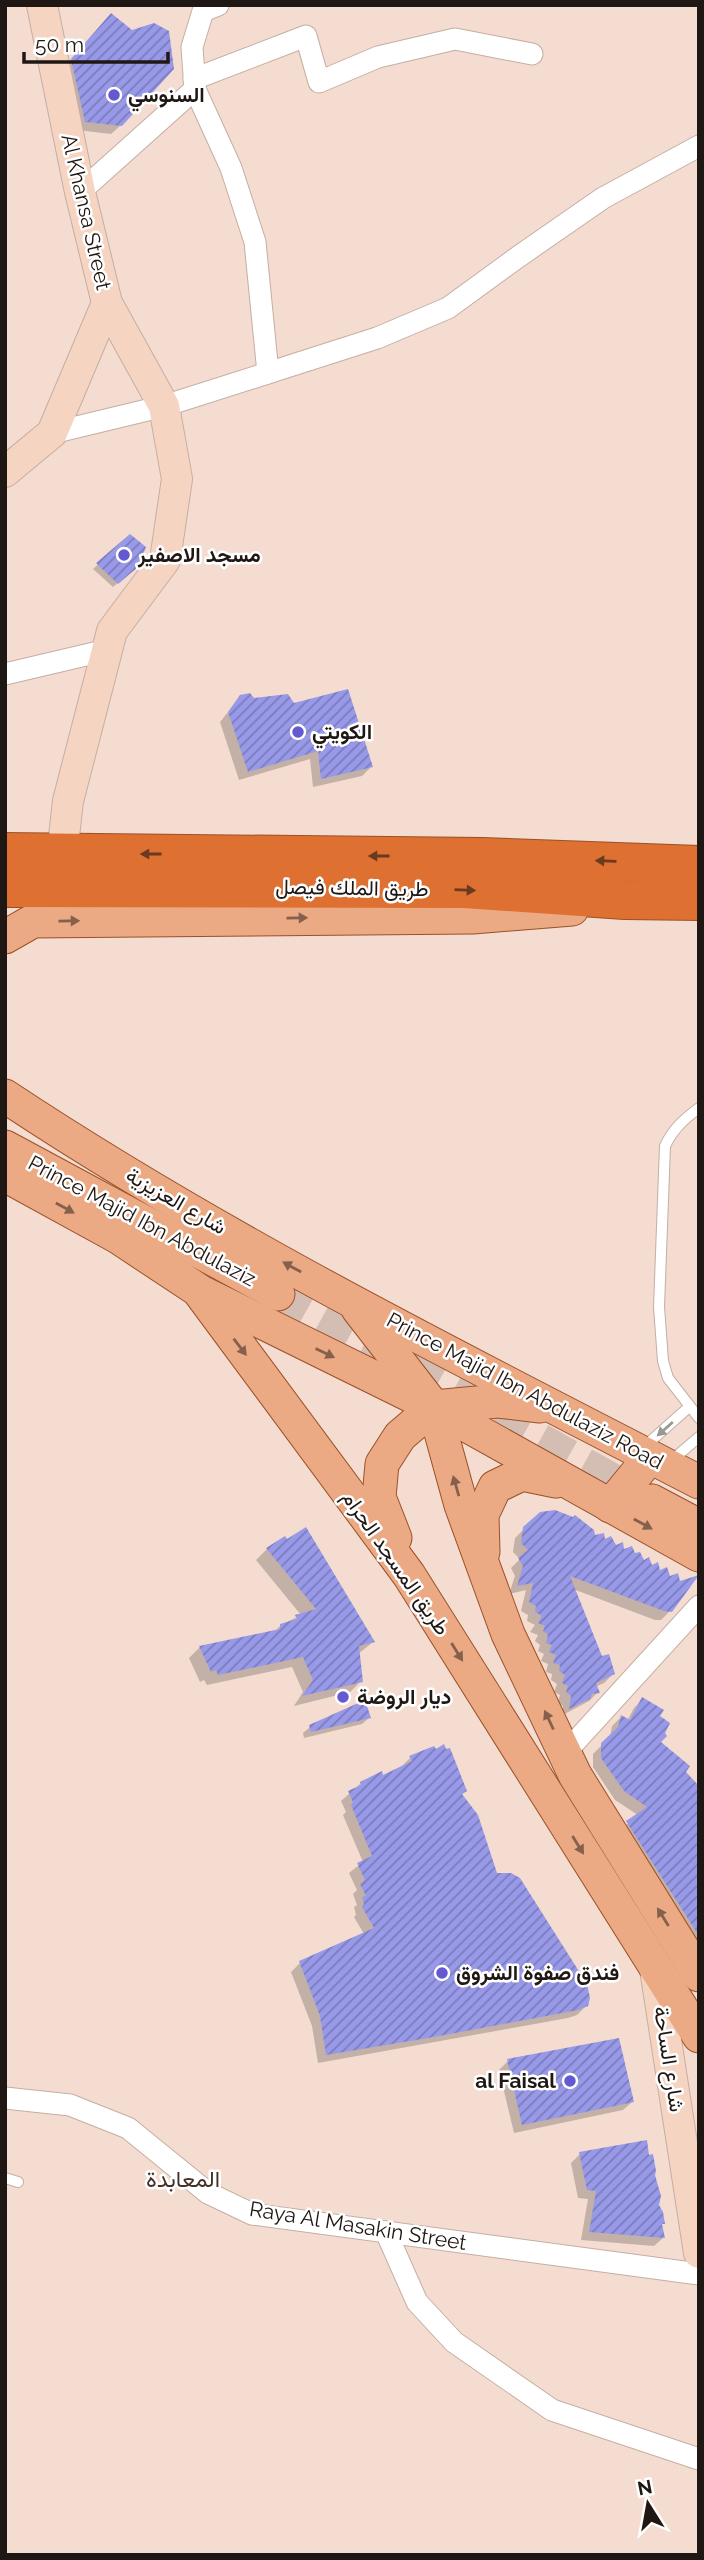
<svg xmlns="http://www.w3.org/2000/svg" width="704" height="2560" font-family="Raleway,Vazirmatn,sans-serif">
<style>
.shadow{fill:#0003}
.building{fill:url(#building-hatch)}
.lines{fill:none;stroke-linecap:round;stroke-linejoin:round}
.primary-tunnel{stroke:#d4beb4;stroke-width:33;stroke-dasharray:33 17;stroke-linecap:butt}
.lane-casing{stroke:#c5aea3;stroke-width:12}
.street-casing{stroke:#c5aea3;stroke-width:23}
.secondary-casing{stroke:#c5aea3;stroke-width:32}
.primary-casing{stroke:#9b5127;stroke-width:35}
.highway-casing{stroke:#9b5127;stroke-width:40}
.lane{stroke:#fff;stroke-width:10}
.street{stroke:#fff;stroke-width:21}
.secondary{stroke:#f5d4c2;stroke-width:30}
.primary{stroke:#eba984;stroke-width:33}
.highway{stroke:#de7032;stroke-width:38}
.oneway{fill:#6b3b1f}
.oneway2{fill:#85604c}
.oneway3{fill:#9a9795}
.poi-dot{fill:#6559d3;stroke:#fff;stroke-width:2.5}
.labels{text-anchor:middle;stroke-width:5;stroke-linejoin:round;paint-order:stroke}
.poi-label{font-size:21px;font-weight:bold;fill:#1f1713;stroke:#fff;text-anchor:start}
.street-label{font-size:21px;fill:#1f1713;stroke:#fff}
.neighbourhood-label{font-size:23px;fill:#443128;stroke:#fff}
</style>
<defs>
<pattern id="building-hatch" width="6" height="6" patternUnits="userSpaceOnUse" patternTransform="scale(1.75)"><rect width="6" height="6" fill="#9899e8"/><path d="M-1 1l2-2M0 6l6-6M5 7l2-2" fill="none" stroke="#7b7cbb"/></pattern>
</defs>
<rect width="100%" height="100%" fill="#f4dcd1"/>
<g class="shadow">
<polygon points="102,24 121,125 111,134 77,130 63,69"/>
<polygon points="130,536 131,571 113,587 93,569"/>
<polygon points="241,696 294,705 371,767 362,776 313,787 310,759 239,780 220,722"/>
<polygon points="524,1529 594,1538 623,1551 671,1610 661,1620 655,1620 573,1589 601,1658 613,1674 604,1683 595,1687 598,1692 589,1701 561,1716 563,1706 558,1702 560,1695 554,1692 557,1684 551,1680 552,1674 546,1672 548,1664 541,1661 544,1654 538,1651 540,1645 535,1641 538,1635 530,1632 535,1625 527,1621 528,1615 521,1611 526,1590 509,1594 515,1576 511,1568 520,1559 513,1552 515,1538"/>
<polygon points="267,1549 373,1642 358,1654 361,1681 350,1692 294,1706 303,1692 292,1667 207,1685 204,1680 200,1682 189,1658 200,1647 274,1632 281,1625 301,1615 256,1560"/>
<polygon points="642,1700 658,1716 659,1742 699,1793 699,1942 691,1947 619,1831 638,1815 615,1800 593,1767 593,1754 610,1737 612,1726 621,1717 627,1721 634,1708"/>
<polygon points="369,1718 362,1724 304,1738 303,1733 310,1727"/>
<polygon points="410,1758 460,1795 495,1875 586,2006 577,2015 568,2018 318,2063 312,2026 291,1972 300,1963 364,1934 354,1917 356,1915 354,1907 357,1905 353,1894 357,1890 349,1873 363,1862 343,1815 346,1812 341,1801 361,1783 383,1777 401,1767"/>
<polygon points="508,2061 632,2102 623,2110 514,2133 499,2070"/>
<polygon points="580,2154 653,2175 657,2205 663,2223 661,2226 663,2238 654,2246 581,2240 588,2199 578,2198 571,2163"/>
</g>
<g class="building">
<polygon points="111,13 132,30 154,23 169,31 174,69 122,126 85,122 71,59"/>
<polygon points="130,534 146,547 138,567 118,584 96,563"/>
<polygon points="348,689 373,767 321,779 318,751 248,772 228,712 240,695 250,693 254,698 288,694 294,703"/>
<polygon points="555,1510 573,1517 575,1515 594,1530 595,1535 604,1533 605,1539 611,1536 616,1545 623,1542 624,1549 632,1546 635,1553 640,1552 644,1560 649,1557 652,1565 658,1562 660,1570 667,1567 670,1576 678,1573 680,1581 699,1575 672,1612 664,1611 570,1576 602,1656 609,1654 615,1674 596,1683 600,1693 592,1694 590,1699 569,1709 571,1696 566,1692 568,1686 562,1683 565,1675 559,1671 560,1665 553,1663 556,1655 549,1652 552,1645 546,1643 548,1635 543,1631 545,1626 538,1623 542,1616 535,1612 536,1606 529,1602 533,1583 517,1586 523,1566 518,1558 528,1550 521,1543 523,1527 540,1512"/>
<polygon points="306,1527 375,1642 359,1646 363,1682 302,1696 313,1680 303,1657 218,1675 216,1670 211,1672 199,1646 280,1629 280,1624 297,1619 295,1615 316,1609 266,1548 285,1536 287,1539"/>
<polygon points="642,1697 664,1710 660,1716 670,1723 665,1733 667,1736 661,1742 690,1766 686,1772 699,1786 699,1936 626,1821 647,1807 624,1791 601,1758 601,1743 618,1727 621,1715 630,1720"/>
<polygon points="365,1700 371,1718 311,1732 309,1725"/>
<polygon points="444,1744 446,1749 450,1748 467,1791 462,1794 478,1815 497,1873 511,1873 520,1878 587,1984 590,1998 588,2006 578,2010 434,2037 326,2055 320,2016 299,1961 374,1928 362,1907 364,1904 362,1897 366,1896 360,1884 365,1880 357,1863 372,1856 351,1805 353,1802 348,1791 361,1785 360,1782 382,1771 383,1775 412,1761 409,1756 434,1746 436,1749"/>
<polygon points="619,2038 634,2102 522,2125 507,2059"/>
<polygon points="647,2140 649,2155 653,2154 656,2171 655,2175 661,2196 659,2205 663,2212 665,2224 662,2224 665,2238 589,2232 596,2191 587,2190 579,2152"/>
</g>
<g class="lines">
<polyline class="primary-tunnel" points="278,1294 649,1500"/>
<g class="lane-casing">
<g id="lane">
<path d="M699 1108C684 1119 673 1129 665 1146L659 1307 663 1361 668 1378 699 1418"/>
<polyline points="644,1447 689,1407"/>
<polyline points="671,1461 699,1437"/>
<polyline points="5,2178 18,2182"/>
</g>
</g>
<g class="street-casing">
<g id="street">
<polyline points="194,79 306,36 319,82 378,57 455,39 532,54"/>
<polyline points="195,89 231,168 255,242 268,373"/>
<polyline points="80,192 195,89 192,47 203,11 218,5"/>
<polyline points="52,433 164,406 274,371 377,338 448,308 518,257 603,198 699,146"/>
<polyline points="5,674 107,650"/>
<polyline points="565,1753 699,1606"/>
<polyline points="5,2098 70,2105 128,2128 208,2193 252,2214 699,2274"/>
<polyline points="386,2232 417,2302 454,2342 552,2410 699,2459"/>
</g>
</g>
<g class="secondary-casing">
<g id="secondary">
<polyline points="5,472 52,433 107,303 80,192 42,5"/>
<polyline points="62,854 68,801 112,631 165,560 177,479 164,406 107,303"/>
<polyline points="655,1969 699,2253"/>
</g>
</g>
<g class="primary-casing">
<g id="primary">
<polyline points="5,937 33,921 473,917 572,909"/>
<path d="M5 1096C225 1242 465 1361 699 1482"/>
<polyline points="5,1147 278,1294"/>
<polyline points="5,1175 118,1237 198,1290 409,1575 699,2036"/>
<polyline points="203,1293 434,1407 699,1555"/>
<polyline points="358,1309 434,1407 461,1505 508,1634 575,1775 699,1975"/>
<polyline points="652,1501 699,1526"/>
<polyline points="610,1506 650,1457"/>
<polyline points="395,1538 379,1497 382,1464 400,1436 434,1407 498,1401 540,1406"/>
<polyline points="483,1552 482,1515 495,1487 522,1474 556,1481"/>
</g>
</g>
<g class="highway-casing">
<g id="highway">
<polyline points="5,852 482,857 699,865"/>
<polyline points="5,888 465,889 625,900 699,901"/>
</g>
</g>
<use href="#lane" class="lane"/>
<use href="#street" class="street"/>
<use href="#secondary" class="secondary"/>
<use href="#primary" class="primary"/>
<use href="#highway" class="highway"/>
</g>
<defs><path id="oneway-solid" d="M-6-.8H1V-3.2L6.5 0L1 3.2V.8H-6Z" transform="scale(1.75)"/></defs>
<g class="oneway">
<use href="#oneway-solid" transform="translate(151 854) rotate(-180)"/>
<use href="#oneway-solid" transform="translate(379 856) rotate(-180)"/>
<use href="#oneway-solid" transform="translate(606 861) rotate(-178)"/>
<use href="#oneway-solid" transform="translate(465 890) rotate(2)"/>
</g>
<g class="oneway2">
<use href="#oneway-solid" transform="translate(297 918) rotate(-1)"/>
<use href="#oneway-solid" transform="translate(69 921) rotate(-1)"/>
<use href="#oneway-solid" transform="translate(65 1208) rotate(29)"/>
<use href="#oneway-solid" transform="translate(292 1267) rotate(-151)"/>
<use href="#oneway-solid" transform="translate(240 1347) rotate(53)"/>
<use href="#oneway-solid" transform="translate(325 1353) rotate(26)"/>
<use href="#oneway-solid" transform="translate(456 1486) rotate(-106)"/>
<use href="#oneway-solid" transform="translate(643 1524) rotate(29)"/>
<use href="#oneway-solid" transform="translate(457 1652) rotate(58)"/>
<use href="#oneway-solid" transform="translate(549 1720) rotate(-115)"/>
<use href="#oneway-solid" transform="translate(578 1845) rotate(58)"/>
<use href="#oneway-solid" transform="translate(663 1917) rotate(-122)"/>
</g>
<use class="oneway3" href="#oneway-solid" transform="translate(665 1429) rotate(138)"/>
<g class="poi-dot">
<circle cx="114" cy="95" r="7"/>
<circle cx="124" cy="555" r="7"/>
<circle cx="298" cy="732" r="7"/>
<circle cx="343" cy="1697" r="7"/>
<circle cx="442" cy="1973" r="7"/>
<circle cx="570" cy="2081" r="7"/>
</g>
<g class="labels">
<g class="poi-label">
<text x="128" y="102">السنوسي</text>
<text x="138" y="562">مسجد الاصفير</text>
<text x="312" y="739">الكويتي</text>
<text x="357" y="1704">ديار الروضة</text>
<text x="456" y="1980">فندق صفوة الشروق</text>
<text x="556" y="2088" text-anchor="end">al Faisal</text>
</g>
<g class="street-label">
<text transform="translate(86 212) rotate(77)" y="7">Al Khansa Street</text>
<text transform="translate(352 888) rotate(1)" y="7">طريق الملك فيصل</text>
<text transform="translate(176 1201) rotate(30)" y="7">شارع العزيزية</text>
<text transform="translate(142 1221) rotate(28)" y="7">Prince Majid Ibn Abdulaziz</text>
<text transform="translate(525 1391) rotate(28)" y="7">Prince Majid Ibn Abdulaziz Road</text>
<text transform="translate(396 1563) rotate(55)" y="7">طريق المسجد الحرام</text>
<text transform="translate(669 2059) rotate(81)" y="7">شارع الساحة</text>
<text transform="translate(358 2226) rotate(9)" y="7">Raya Al Masakin Street</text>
</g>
<g class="neighbourhood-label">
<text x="183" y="2187">المعابدة</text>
</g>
</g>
<rect width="704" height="2560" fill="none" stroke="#1f1713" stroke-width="14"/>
<g transform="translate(648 2504) rotate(349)" stroke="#ffffff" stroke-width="5" paint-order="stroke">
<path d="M0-5L12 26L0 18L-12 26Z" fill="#1f1713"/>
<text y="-10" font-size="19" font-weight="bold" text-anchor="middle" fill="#1f1713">N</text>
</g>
<path d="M24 52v10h144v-10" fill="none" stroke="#1f1713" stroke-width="3.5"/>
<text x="35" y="52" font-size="21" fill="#1f1713" stroke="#ffffff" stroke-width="5" paint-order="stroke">50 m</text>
</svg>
